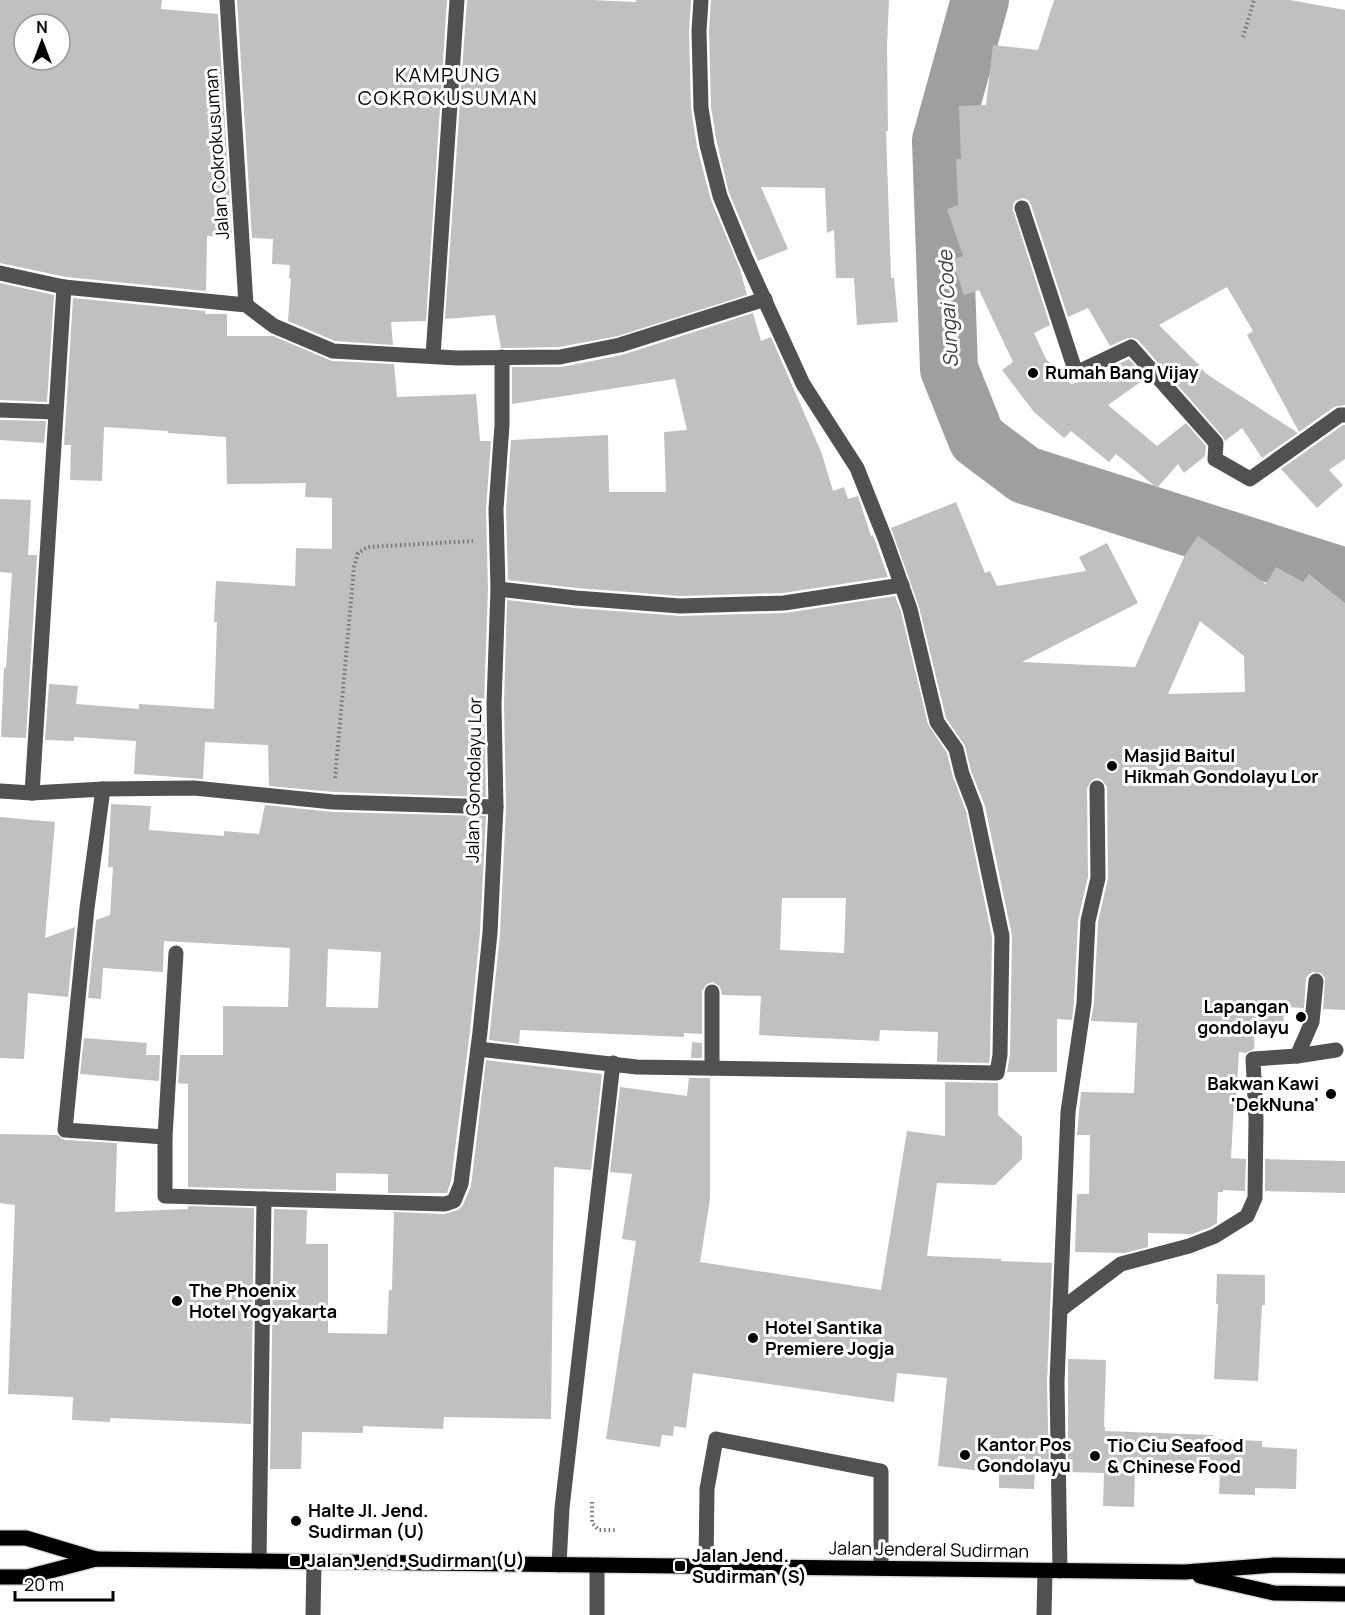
<svg xmlns="http://www.w3.org/2000/svg" width="1345" height="1615" font-family="Manrope,sans-serif">
<style>
.lines{fill:none;stroke-linecap:round;stroke-linejoin:round}
.river{stroke:#9f9f9f;stroke-width:58}
.building{fill:#c0c0c0;fill-rule:evenodd}
.major-casing{stroke:#dbdbdb;stroke-width:18}
.path{stroke:#737373;stroke-width:4;stroke-dasharray:1.5 3;stroke-linecap:butt}
.minor{stroke:#515151;stroke-width:15}
.major{stroke:#000;stroke-width:15}
.poi-dot{fill:#000;stroke:#fff;stroke-width:2}
.labels{text-anchor:middle;stroke-width:6;stroke-linejoin:round;paint-order:stroke}
.street-label{font-size:18px;fill:#000;stroke:#fff}
.poi-label{font-size:18px;font-weight:bold;fill:#000;stroke:#fff;text-anchor:start}
.neighbourhood-label{font-size:20px;letter-spacing:1.5px;fill:#000;stroke:#fff}
.water-label{font-size:20px;font-style:italic;fill:#404040;stroke:#fff}
</style>
<rect width="100%" height="100%" fill="#fff"/>
<g class="lines">
<polyline class="river" points="980,0 941,141 949,369 977,439 1025,475 1345,577"/>
</g>
<g class="building">
<path d="M0 0H162L161 9 218 14 232 237 207 236 206 291 66 277 0 263ZM24 24H60V60H24Z"/>
<polygon points="237,0 447,0 426,321 391,322 393,345 335,341 288,321 291,279 289,278 290,265 272,264 273,239 252,238"/>
<polygon points="467,0 591,0 636,2 636,0 691,0 689,31 691,108 697,147 711,200 740,269 747,295 618,336 559,347 501,348 495,315 445,319"/>
<polygon points="711,0 889,0 887,45 888,131 886,131 891,278 894,278 898,322 857,325 854,278 836,278 834,230 827,233 825,188 761,187 788,249 758,261 729,193 717,143 711,107 709,31"/>
<polygon points="1054,0 1290,0 1345,10 1345,405 1334,407 1299,432 1247,335 1253,331 1227,287 1159,325 1199,365 1205,373 1298,433 1262,458 1242,428 1225,441 1223,437 1138,340 1134,338 1128,338 1110,346 1088,308 1068,317 1031,205 1028,200 1023,198 1015,201 1013,205 1013,210 1050,325 1034,333 1046,359 1071,384 1080,382 1129,359 1146,378 1108,405 1157,446 1186,423 1206,446 1205,456 1184,473 1178,464 1157,488 1116,454 1109,462 1071,431 1064,438 1034,412 1002,370 1013,362 979,290 964,295 952,260 963,256 947,209 958,205 956,159 961,159 959,106 986,105 993,45 1038,50"/>
<polygon points="0,283 54,295 47,402 0,400"/>
<polygon points="73,298 205,311 205,314 227,314 227,336 273,336 332,361 394,364 397,397 476,394 480,441 491,441 486,509 488,589 484,704 486,797 334,792 269,786 268,745 205,742 203,779 134,774 136,741 74,737 74,741 45,740 49,684 78,686 76,704 139,709 139,704 214,709 217,622 214,622 216,581 295,586 296,548 332,549 332,498 305,497 306,483 227,484 226,437 168,433 168,431 104,427 102,481 70,480 71,445 64,445"/>
<polygon points="753,313 761,341 771,337 822,454 833,491 844,487 848,499 858,496 871,536 873,535 888,577 783,593 680,596 577,588 508,580 506,509 511,440 608,435 609,492 666,492 664,432 687,430 675,379 512,404 512,367 562,367 622,355"/>
<polygon points="0,420 46,421 44,443 0,440"/>
<polygon points="1343,425 1345,425 1345,459 1329,470 1343,485 1317,508 1281,469"/>
<polygon points="0,499 31,500 28,555 37,555 26,738 1,737 4,667 6,668 12,573 0,572"/>
<path d="M956 502 985 573 990 571 997 586 1086 571 1079 557 1107 543 1138 603 1022 662 1135 667 1185 555 1198 536 1266 584 1276 567 1303 582 1309 574 1345 603V1010L1323 1009 1325 978 1321 973 1313 972 1308 975 1306 979 1304 1008 1284 1007 1283 1030 1255 1029 1254 1049 1246 1053 1239 1052 1236 1102H1234L1231 1158 1246 1159 1245 1191 1223 1190V1192H1218L1217 1223 1211 1227 1192 1234 1148 1233V1247L1125 1253 1075 1252 1077 1194H1089L1090 1135H1077L1081 1092 1134 1093 1137 1023 1091 1021 1094 1003 1098 922 1108 878 1107 787 1102 780 1097 778 1092 780 1087 788 1088 877 1078 920 1074 1002 1072 1020 1057 1019V1072H1007L1010 1055 1012 936 985 806 971 771 965 746 946 718 919 607 891 528ZM1200 621 1244 656 1245 692 1168 694Z"/>
<path d="M895 596 901 612 928 724 947 753 953 777 966 811 992 937 990 1054 989 1063 937 1062 938 1032 880 1030 879 1041 759 1035 761 996 722 995 720 987 713 982 707 984 702 991V1034L684 1033V1037L520 1030 519 1044 489 1040 500 934 506 807 504 704 507 600 575 608 680 616 785 613ZM782 898H846L844 953 780 950Z"/>
<path d="M111 804 151 806 149 830 224 836V831L259 834 265 805 333 812 486 816 480 932 470 1031 451 1181 447 1193H388V1174L336 1173V1191L188 1187V1084L178 1083 180 1055H223V1006L288 1007 290 948 164 941 163 972 103 968 101 999 88 998 96 920 110 915 113 867H108ZM328 949 381 952 378 1008 326 1007Z"/>
<polygon points="0,817 55,822 45,938 75,927 68,997 28,993 24,1059 0,1058"/>
<polygon points="84,1038 147,1043 146,1055 160,1055 159,1081 80,1074"/>
<polygon points="692,1042 702,1043 702,1058 691,1058"/>
<polygon points="486,1060 602,1074 591,1170 554,1167 551,1419 444,1417 443,1429 363,1426 363,1433 302,1432 301,1469 270,1469 274,1209 307,1210 306,1244 328,1244 328,1333 387,1334 389,1290 392,1290 394,1212 445,1214 458,1210 463,1205 471,1186"/>
<polygon points="689,1078 710,1078 710,1199 700,1262 881,1290 907,1131 945,1136 945,1082 998,1083 998,1115 1022,1137 1022,1159 995,1185 937,1183 927,1256 1001,1259 1001,1261 1052,1263 1047,1382 1049,1471 1035,1471 1034,1489 999,1488 999,1473 938,1466 947,1378 897,1373 894,1402 693,1373 686,1428 674,1426 673,1436 662,1435 660,1447 606,1439 636,1241 622,1239 632,1174 610,1172 620,1087 687,1096"/>
<polygon points="0,1134 57,1135 64,1140 117,1143 115,1212 188,1209 188,1206 254,1208 251,1424 110,1418 110,1422 72,1420 73,1397 8,1394 15,1205 0,1203"/>
<polygon points="1265,1159 1345,1161 1345,1193 1265,1191"/>
<polygon points="1217,1274 1265,1275 1265,1305 1262,1305 1258,1381 1214,1379 1218,1304 1216,1304"/>
<polygon points="1068,1359 1106,1360 1104,1427 1105,1427 1105,1431 1213,1435 1213,1439 1262,1441 1262,1447 1297,1449 1296,1489 1255,1488 1255,1495 1219,1494 1220,1471 1135,1468 1134,1507 1103,1506 1104,1473 1068,1472"/>
</g>
<g class="lines">
<g class="major-casing">
<g id="major">
<polyline points="0,1538 26,1538 96,1559"/>
<polyline points="1200,1576 1274,1593 1345,1594"/>
<polyline points="0,1577 27,1577 96,1559 1185,1572 1274,1565 1345,1566"/>
</g>
</g>
<g class="path">
<polyline points="1243,37 1254,0"/>
<polyline points="335,778 354,567 358,553 368,547 473,541"/>
<polyline points="592,1502 592,1523 599,1530 615,1530"/>
</g>
<g class="minor">
<polyline points="227,0 246,305"/>
<polyline points="1022,208 1076,373 1131,347 1216,443 1215,459 1250,479 1340,415 1345,415"/>
<polyline points="0,273 64,287 246,305 274,326 333,351 457,358 560,357 620,345 765,299"/>
<polyline points="433,356 457,0"/>
<polyline points="0,410 55,412"/>
<polyline points="498,589 576,598 680,606 784,603 902,585"/>
<polyline points="103,789 194,788 333,802 496,807"/>
<polyline points="0,791 32,793 103,789 87,908 65,1130 165,1137 165,1196 264,1199"/>
<polyline points="32,793 64,287"/>
<polyline points="712,992 712,1068"/>
<polyline points="478,1049 637,1067 997,1073 1000,1055 1002,936 975,808 962,774 956,749 937,722 910,609 886,541 857,468 803,384 745,257 720,196 707,145 701,108 699,31 701,0"/>
<polyline points="1297,1056 1312,1022 1316,981"/>
<polyline points="165,1137 176,953"/>
<polyline points="1060,1310 1121,1264 1189,1246 1215,1236 1247,1216 1255,1198 1256,1119 1253,1059 1297,1056 1336,1050"/>
<polyline points="259,1561 264,1199 445,1204 454,1201 461,1184 480,1032 490,933 496,807 494,704 498,589 496,509 502,425 502,357"/>
<polyline points="559,1565 562,1508 613,1063"/>
<polyline points="706,1566 707,1489 716,1439 881,1471 881,1568"/>
<polyline points="1060,1571 1057,1382 1068,1112 1084,1003 1088,921 1098,878 1097,788"/>
<polyline points="313,1615 314,1562"/>
<polyline points="597,1615 597,1565"/>
<polyline points="1044,1615 1045,1571"/>
</g>
<use href="#major" class="major"/>
</g>
<g class="poi-dot">
<circle cx="1033" cy="373" r="6"/>
<circle cx="1112" cy="766" r="6"/>
<circle cx="1301" cy="1017" r="6"/>
<circle cx="1331" cy="1094" r="6"/>
<circle cx="177" cy="1301" r="6"/>
<circle cx="753" cy="1338" r="6"/>
<circle cx="965" cy="1455" r="6"/>
<circle cx="1095" cy="1456" r="6"/>
<circle cx="296" cy="1521" r="6"/>
<rect x="289" y="1555" width="12" height="12" rx="3"/>
<rect x="674" y="1560" width="12" height="12" rx="3"/>
</g>
<g class="labels">
<g class="street-label">
<text transform="translate(217 154) rotate(-94)" y="6">Jalan Cokrokusuman</text>
<text transform="translate(474 780) rotate(-89)" y="6">Jalan Gondolayu Lor</text>
<text transform="translate(929 1550) rotate(1)" y="6">Jalan Jenderal Sudirman</text>
</g>
<g class="poi-label">
<text x="1045" y="379">Rumah Bang Vijay</text>
<text x="1124" y="762">Masjid Baitul<tspan x="1124" dy="21">Hikmah Gondolayu Lor</tspan></text>
<text x="1289" y="1013" text-anchor="end">Lapangan<tspan x="1289" dy="21">gondolayu</tspan></text>
<text x="1319" y="1090" text-anchor="end">Bakwan Kawi<tspan x="1319" dy="21">'DekNuna'</tspan></text>
<text x="189" y="1297">The Phoenix<tspan x="189" dy="21">Hotel Yogyakarta</tspan></text>
<text x="765" y="1334">Hotel Santika<tspan x="765" dy="21">Premiere Jogja</tspan></text>
<text x="977" y="1451">Kantor Pos<tspan x="977" dy="21">Gondolayu</tspan></text>
<text x="1107" y="1452">Tio Ciu Seafood<tspan x="1107" dy="21">&amp; Chinese Food</tspan></text>
<text x="308" y="1517">Halte Jl. Jend.<tspan x="308" dy="21">Sudirman (U)</tspan></text>
<text x="692" y="1562">Jalan Jend.<tspan x="692" dy="21">Sudirman (S)</tspan></text>
<text x="307" y="1567">Jalan Jend. Sudirman (U)</text>
</g>
<g class="neighbourhood-label">
<text x="448" y="82">KAMPUNG<tspan x="448" dy="23">COKROKUSUMAN</tspan></text>
</g>
<g class="water-label">
<text transform="translate(948 309) rotate(-93)" y="7">Sungai Code</text>
</g>
</g>
<g transform="translate(42 42)"><circle r="28" fill="#ffffff" stroke="#999999" stroke-width="1.5"/>
<path d="M0-4.5L10 22L0 15L-10 22Z" fill="#000000"/>
<text y="-9" font-size="16" font-weight="bold" text-anchor="middle" fill="#000000">N</text>
</g>
<path d="M15 1591v9h98v-9" fill="none" stroke="#000000" stroke-width="3"/>
<text x="24" y="1591" font-size="18" fill="#000000" stroke="#ffffff" stroke-width="4.5" paint-order="stroke">20 m</text>
</svg>
